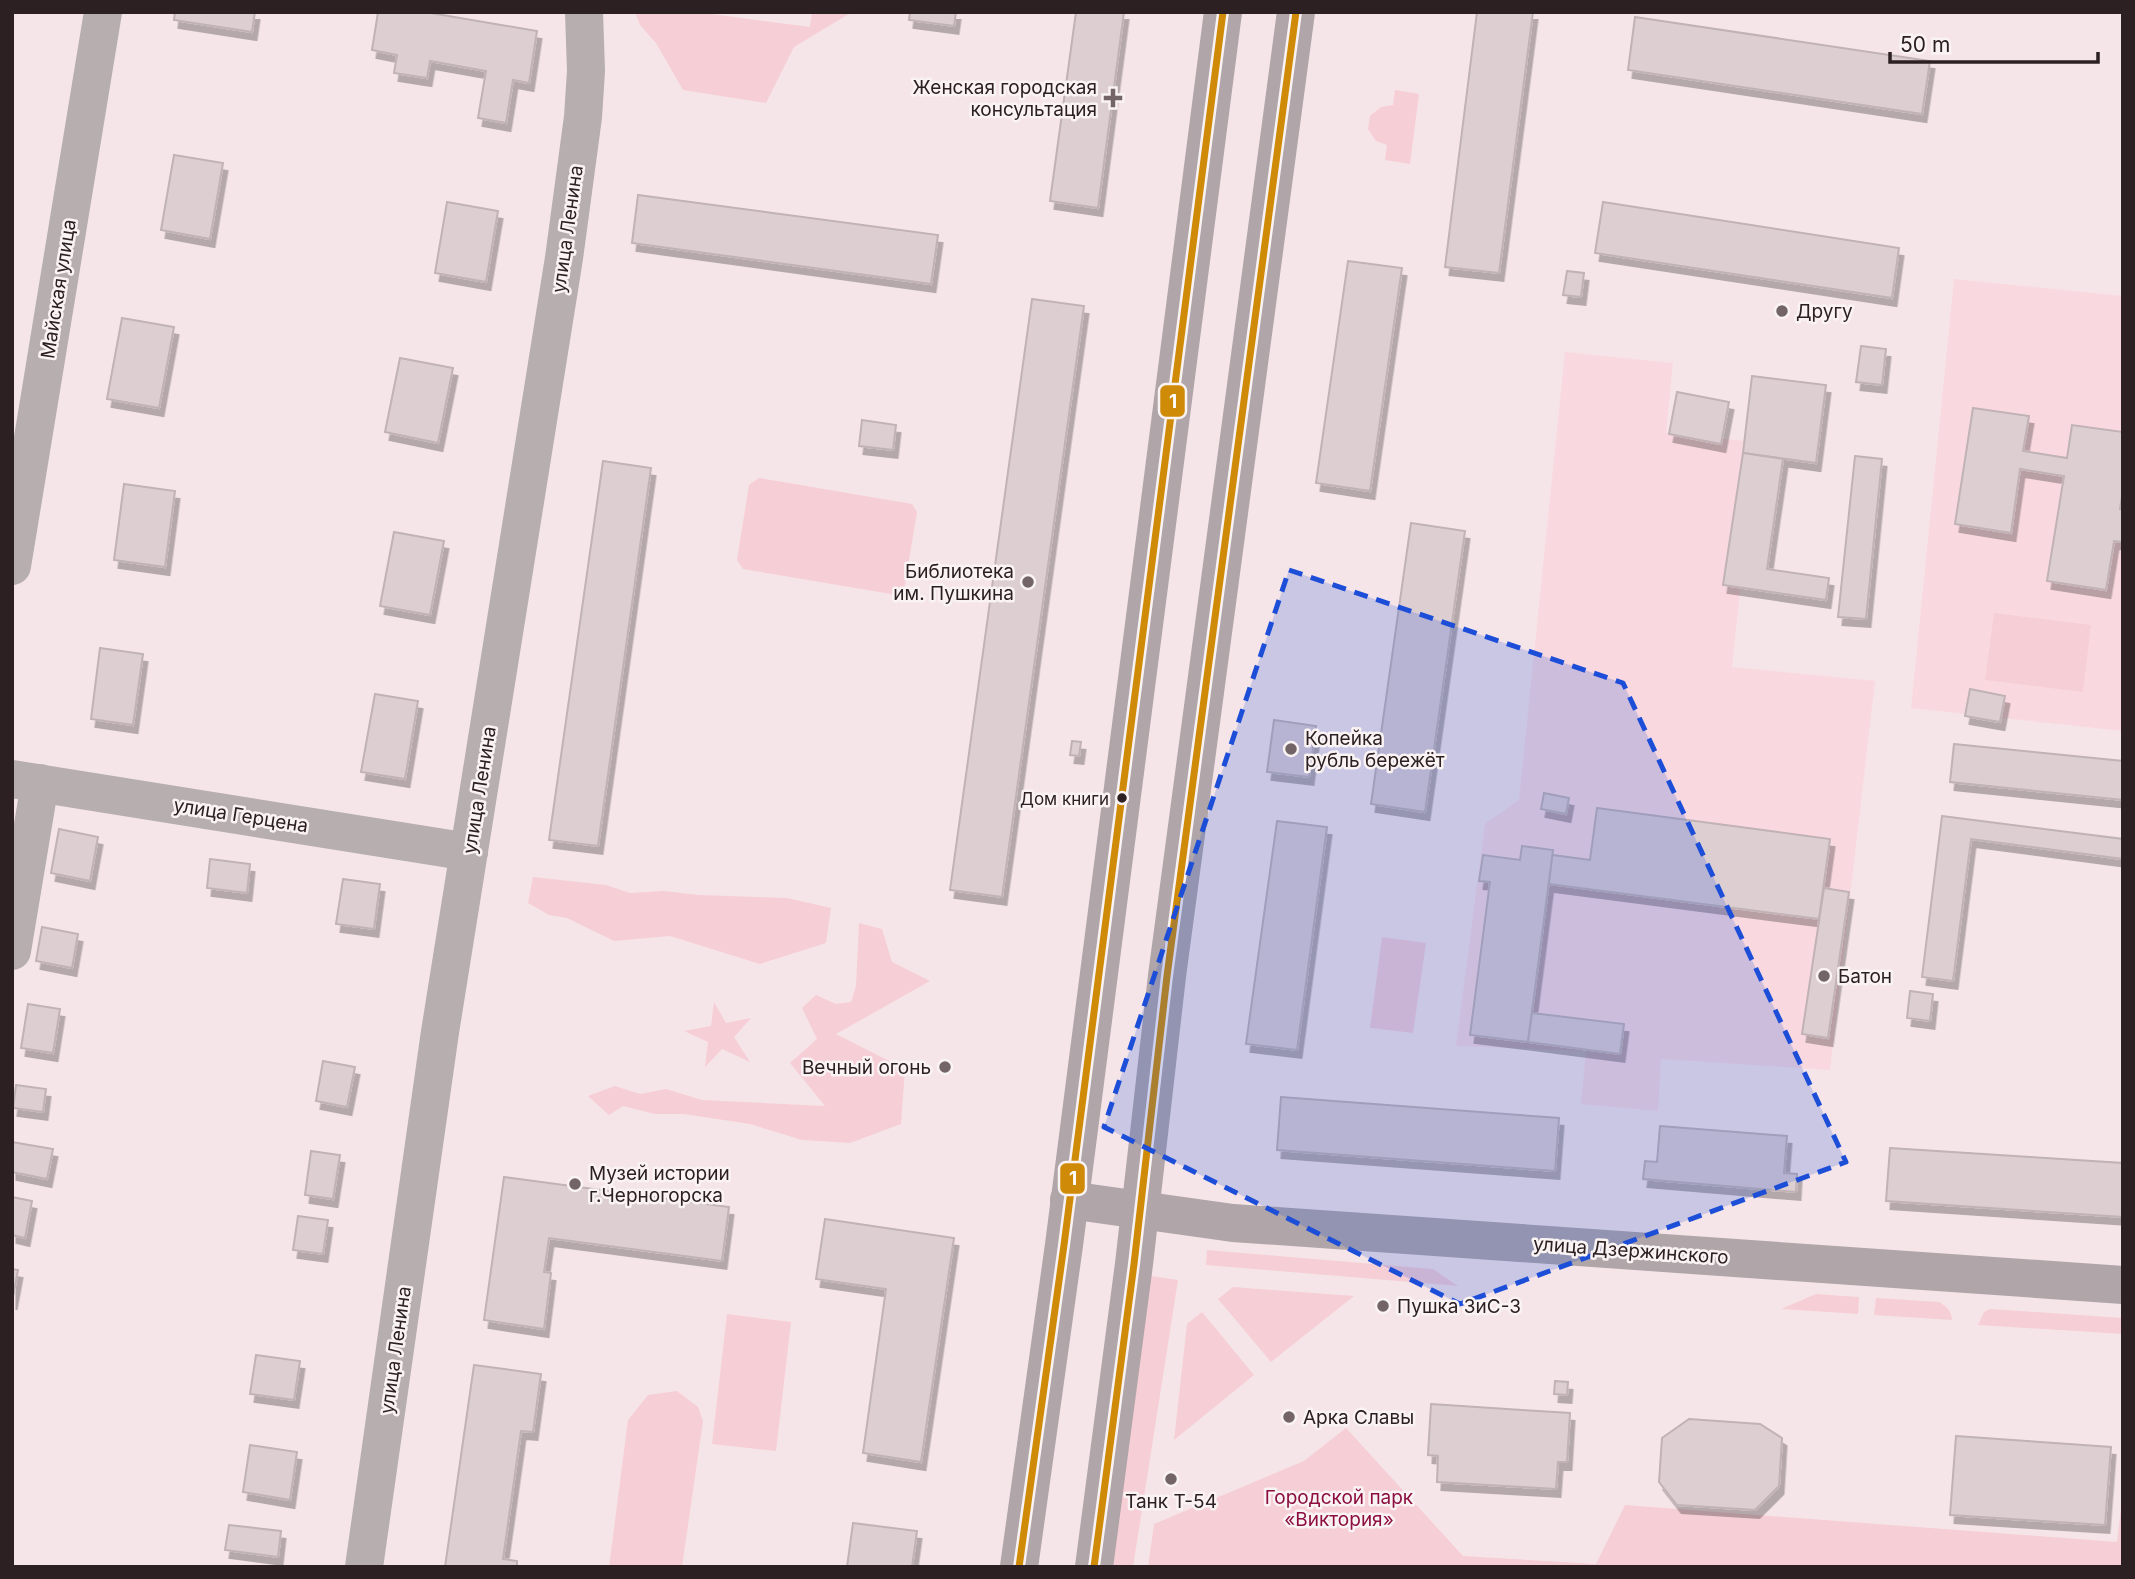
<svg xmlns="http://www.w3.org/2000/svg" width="2135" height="1579" font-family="Inter,sans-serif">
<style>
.built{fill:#f9d9df}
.green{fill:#f6ced6}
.building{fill:#ddced1;stroke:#c0b2b5;stroke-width:2;filter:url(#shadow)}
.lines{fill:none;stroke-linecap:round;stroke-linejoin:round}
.minor{stroke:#b6aeaf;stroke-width:38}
.major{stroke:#b0a5a8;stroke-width:38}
.bus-1-casing{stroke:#faf3f4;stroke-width:12}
.bus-1{stroke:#cf8b07;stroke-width:7}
.marked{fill:#1d4ed8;fill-opacity:0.2;stroke:#1d4ed8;stroke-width:5;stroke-dasharray:14 9;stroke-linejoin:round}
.poi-dot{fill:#736567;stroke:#faf3f4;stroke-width:2.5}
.bus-dot{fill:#2d2022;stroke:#faf3f4;stroke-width:2.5}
.labels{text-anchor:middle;stroke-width:5;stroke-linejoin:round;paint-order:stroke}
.bus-label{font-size:17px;fill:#2d2022;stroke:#faf3f4;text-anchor:end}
.poi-label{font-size:19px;fill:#2d2022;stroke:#faf3f4;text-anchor:start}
.street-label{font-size:19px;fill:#2d2022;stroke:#faf3f4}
.park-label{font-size:19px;fill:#8c0f40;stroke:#faf3f4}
.line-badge{stroke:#faf3f4;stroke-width:2.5}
.badge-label{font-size:19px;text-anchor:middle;font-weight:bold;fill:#fff}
</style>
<defs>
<filter id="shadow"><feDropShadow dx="4.5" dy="8" stdDeviation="0" flood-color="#0004"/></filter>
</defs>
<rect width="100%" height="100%" fill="#f6e5e8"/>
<g class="built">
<polygon points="1954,279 2123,296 2123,731 1911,708"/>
<polygon points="1565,352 1673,363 1666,433 1756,442 1732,667 1875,681 1830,1070 1661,1059 1658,1111 1581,1104 1586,1051 1456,1046 1485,824 1519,800"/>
</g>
<g class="green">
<polygon points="635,12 697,12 810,27 812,12 852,12 794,47 766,103 683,90 656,43 640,25"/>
<polygon points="1395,90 1419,94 1410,164 1385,160 1387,145 1376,141 1368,129 1370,116 1381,107 1393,105"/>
<polygon points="759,478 912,504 917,512 904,590 897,595 743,569 737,560 749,485"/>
<polygon points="1994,613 2091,625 2083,692 1985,680"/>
<polygon points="533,877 606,885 630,893 664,891 699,895 787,898 831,908 826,943 760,964 670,936 614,941 567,918 549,915 528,903"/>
<polygon points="859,923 882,929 892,962 930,981 836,1034 905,1069 901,1124 850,1143 802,1140 750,1124 684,1114 655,1114 623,1106 609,1115 588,1096 615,1086 640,1094 666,1089 702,1100 825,1106 790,1063 817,1039 802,1008 816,995 836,1004 851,1002 856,986"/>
<polygon points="1382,937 1426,943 1413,1033 1370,1028"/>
<polygon points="714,1002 726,1023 751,1018 734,1037 750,1062 722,1049 705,1067 708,1042 684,1031 711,1026"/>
<polygon points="1207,1250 1433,1269 1458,1286 1206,1265"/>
<polygon points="1150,1276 1178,1280 1133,1567 1109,1567"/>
<polygon points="1233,1287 1354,1296 1271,1362 1218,1299"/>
<polygon points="1816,1294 1859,1297 1858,1314 1781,1309"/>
<path d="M1876 1298 1939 1302C1947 1307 1951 1310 1952 1320L1874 1315Z"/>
<polygon points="1990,1309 2123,1318 2123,1334 1978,1325 1984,1312"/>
<polygon points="1202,1312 1254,1375 1174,1440 1187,1324"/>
<polygon points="727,1314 791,1322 776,1451 712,1444"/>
<polygon points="677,1391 698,1407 703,1421 682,1567 609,1567 628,1420 648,1395"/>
<polygon points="1346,1428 1463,1556 1596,1564 1625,1505 2117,1542 2123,1492 2123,1567 1148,1567 1154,1524 1304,1461"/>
</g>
<g class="building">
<polygon points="175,12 255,12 252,32 174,20"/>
<polygon points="378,12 425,12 537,31 529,83 513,80 506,123 478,118 486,71 430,61 427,78 394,73 397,55 372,50"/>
<polygon points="910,12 956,12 954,26 909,20"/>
<polygon points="1076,12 1124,12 1098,208 1050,201"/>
<polygon points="1477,12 1533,12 1499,273 1445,267"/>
<polygon points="1635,17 1930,61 1922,114 1628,70"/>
<polygon points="174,155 223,163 210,239 161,230"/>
<polygon points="638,195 938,235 931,284 632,243"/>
<polygon points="447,202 498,211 486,282 435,273"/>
<polygon points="1603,202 1899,248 1892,298 1595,253"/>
<polygon points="1348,261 1402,268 1370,491 1316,483"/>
<polygon points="1567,271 1584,273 1581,297 1563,295"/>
<polygon points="1032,299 1084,306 1002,897 950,890"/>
<polygon points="122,318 174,327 159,408 107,399"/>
<polygon points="1861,346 1886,349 1882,385 1856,382"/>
<polygon points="400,358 453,368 438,443 385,432"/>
<polygon points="1752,376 1826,385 1816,463 1743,453"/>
<polygon points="1677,392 1729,402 1721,444 1669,434"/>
<polygon points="1973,408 2029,416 2023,451 2067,458 2072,425 2123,432 2123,490 2120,509 2123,509 2123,542 2114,541 2106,590 2047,581 2064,476 2020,469 2011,533 1955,524"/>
<polygon points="862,420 896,425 893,450 859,446"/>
<polygon points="1743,453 1783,459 1767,569 1829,578 1826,600 1723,585"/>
<polygon points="1855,456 1882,459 1866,619 1838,617"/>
<polygon points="603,461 651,468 598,846 549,840"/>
<polygon points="124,484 175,491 165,567 114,560"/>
<polygon points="1411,523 1465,531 1425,812 1371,804"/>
<polygon points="394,532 444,541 430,615 380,606"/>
<polygon points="100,648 143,654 133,725 91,719"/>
<polygon points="1970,689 2005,696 2000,722 1965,716"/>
<polygon points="375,694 418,701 405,779 361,772"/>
<polygon points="1274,720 1316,726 1309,777 1267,772"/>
<polygon points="1072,741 1081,742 1079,756 1070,755"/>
<polygon points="1954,744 2123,761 2123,800 1950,782"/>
<polygon points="1544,793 1569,798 1566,814 1541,809"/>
<polygon points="1597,808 1830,839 1819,919 1549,884 1552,855 1590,860"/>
<polygon points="1942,816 2123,839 2123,859 1971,839 1953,981 1922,977"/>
<polygon points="1277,821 1327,827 1297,1050 1246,1044"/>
<polygon points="59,829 98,837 90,881 51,873"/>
<polygon points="1522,846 1553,850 1528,1042 1470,1035 1490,882 1479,881 1483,855 1520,860"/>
<polygon points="210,859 250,864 247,893 207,888"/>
<polygon points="343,879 380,884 374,929 336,924"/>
<polygon points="1824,888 1849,892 1828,1038 1802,1034"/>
<polygon points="42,927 78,934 72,968 36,961"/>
<polygon points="1910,991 1933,994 1930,1021 1907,1018"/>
<polygon points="28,1004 60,1009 53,1053 21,1048"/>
<polygon points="1532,1013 1624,1024 1620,1054 1528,1042"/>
<polygon points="323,1061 355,1067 347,1107 316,1101"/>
<polygon points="16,1085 46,1089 43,1112 13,1108"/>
<polygon points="1281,1097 1559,1118 1555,1171 1277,1150"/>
<polygon points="1660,1126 1787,1136 1784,1173 1797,1174 1796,1192 1643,1179 1645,1161 1657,1162"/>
<polygon points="12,1142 53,1149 47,1179 12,1172"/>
<polygon points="1890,1148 2123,1163 2123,1217 1886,1201"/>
<polygon points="311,1151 340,1155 333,1199 305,1195"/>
<polygon points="504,1177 729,1207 722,1261 549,1238 544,1272 551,1273 544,1329 484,1320"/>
<polygon points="12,1197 32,1201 25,1238 12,1235"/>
<polygon points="298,1216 328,1220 323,1254 293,1250"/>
<polygon points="825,1219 954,1238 921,1462 863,1453 886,1289 816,1279"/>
<polygon points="12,1269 18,1270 12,1302"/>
<polygon points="256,1355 300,1361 294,1400 250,1394"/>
<polygon points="474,1365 541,1374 533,1432 521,1431 503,1559 517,1561 517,1567 445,1567"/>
<polygon points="1555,1381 1568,1382 1567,1395 1554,1394"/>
<polygon points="1431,1404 1570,1413 1567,1462 1558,1462 1556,1489 1437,1482 1438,1456 1428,1455"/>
<polygon points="1689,1419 1760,1424 1782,1438 1779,1486 1755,1510 1677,1505 1659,1482 1662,1438"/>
<polygon points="1956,1436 2111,1447 2105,1525 1950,1515"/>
<polygon points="250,1445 297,1452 290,1500 243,1492"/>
<polygon points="853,1523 917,1531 912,1567 847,1567"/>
<polygon points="229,1525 281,1531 278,1557 225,1550"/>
</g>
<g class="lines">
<g class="minor">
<polyline points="12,566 103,12"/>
<polyline points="12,779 469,852"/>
<polyline points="12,951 40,783"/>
<polyline points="364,1567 440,1032 564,258 583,117 586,71 584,12"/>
</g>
<g class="major">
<polyline points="1069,1200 1233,1223 2123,1285"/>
<polyline points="1019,1567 1064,1245 1223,12"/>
<polyline points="1094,1567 1134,1264 1167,976 1296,12"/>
</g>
<g class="bus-1-casing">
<g id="bus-1">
<polyline points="1019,1567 1064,1245 1223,12"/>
<polyline points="1094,1567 1134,1264 1167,976 1296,12"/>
</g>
</g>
<use href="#bus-1" class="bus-1"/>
</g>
<path class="marked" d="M1289 570 1623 683 1846 1162 1460 1304 1104 1127Z"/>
<g class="poi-dot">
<path d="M1109.5 87.5h7v7h7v7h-7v7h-7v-7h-7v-7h7z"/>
<circle cx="1782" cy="311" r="7"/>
<circle cx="1028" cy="582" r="7"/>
<circle cx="1291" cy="749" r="7"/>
<circle cx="1824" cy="976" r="7"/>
<circle cx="945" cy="1067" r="7"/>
<circle cx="575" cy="1184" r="7"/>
<circle cx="1383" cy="1306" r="7"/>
<circle cx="1289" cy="1417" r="7"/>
<circle cx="1171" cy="1479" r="7"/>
</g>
<circle class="bus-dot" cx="1122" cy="798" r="6"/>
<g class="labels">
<g class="bus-label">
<text x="1109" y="805">Дом книги</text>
</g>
<g class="poi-label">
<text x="1097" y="94" text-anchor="end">Женская городская<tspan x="1097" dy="22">консультация</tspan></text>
<text x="1796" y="318">Другу</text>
<text x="1014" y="578" text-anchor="end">Библиотека<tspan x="1014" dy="22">им. Пушкина</tspan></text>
<text x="1305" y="745">Копейка<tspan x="1305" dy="22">рубль бережёт</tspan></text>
<text x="1838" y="983">Батон</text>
<text x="931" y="1074" text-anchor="end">Вечный огонь</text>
<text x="589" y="1180">Музей истории<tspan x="589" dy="22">г.Черногорска</tspan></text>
<text x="1397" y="1313">Пушка ЗиС-3</text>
<text x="1303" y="1424">Арка Славы</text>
<text x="1171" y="1508" text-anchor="middle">Танк Т-54</text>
</g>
<g class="street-label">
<text transform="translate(567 229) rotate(-82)" y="7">улица Ленина</text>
<text transform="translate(58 289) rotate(-81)" y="7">Майская улица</text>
<text transform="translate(479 790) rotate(-81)" y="7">улица Ленина</text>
<text transform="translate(241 815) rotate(9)" y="7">улица Герцена</text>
<text transform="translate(1631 1250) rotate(4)" y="7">улица Дзержинского</text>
<text transform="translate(395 1350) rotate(-82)" y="7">улица Ленина</text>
</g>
<g class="park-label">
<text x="1339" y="1504">Городской парк<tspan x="1339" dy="22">«Виктория»</tspan></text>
</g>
</g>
<g class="line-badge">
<rect x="1159" y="384" width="27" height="34" rx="7" fill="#cf8b07"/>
<rect x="1059" y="1162" width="27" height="33" rx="7" fill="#cf8b07"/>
</g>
<g class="badge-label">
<text x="1173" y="408">1</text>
<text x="1073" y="1185">1</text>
</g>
<rect width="2135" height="1579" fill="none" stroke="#2d2022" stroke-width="28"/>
<path d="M1890 52v10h208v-10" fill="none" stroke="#2d2022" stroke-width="3.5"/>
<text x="1900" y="52" font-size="21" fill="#2d2022" stroke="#faf3f4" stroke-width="5" paint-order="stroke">50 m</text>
</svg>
